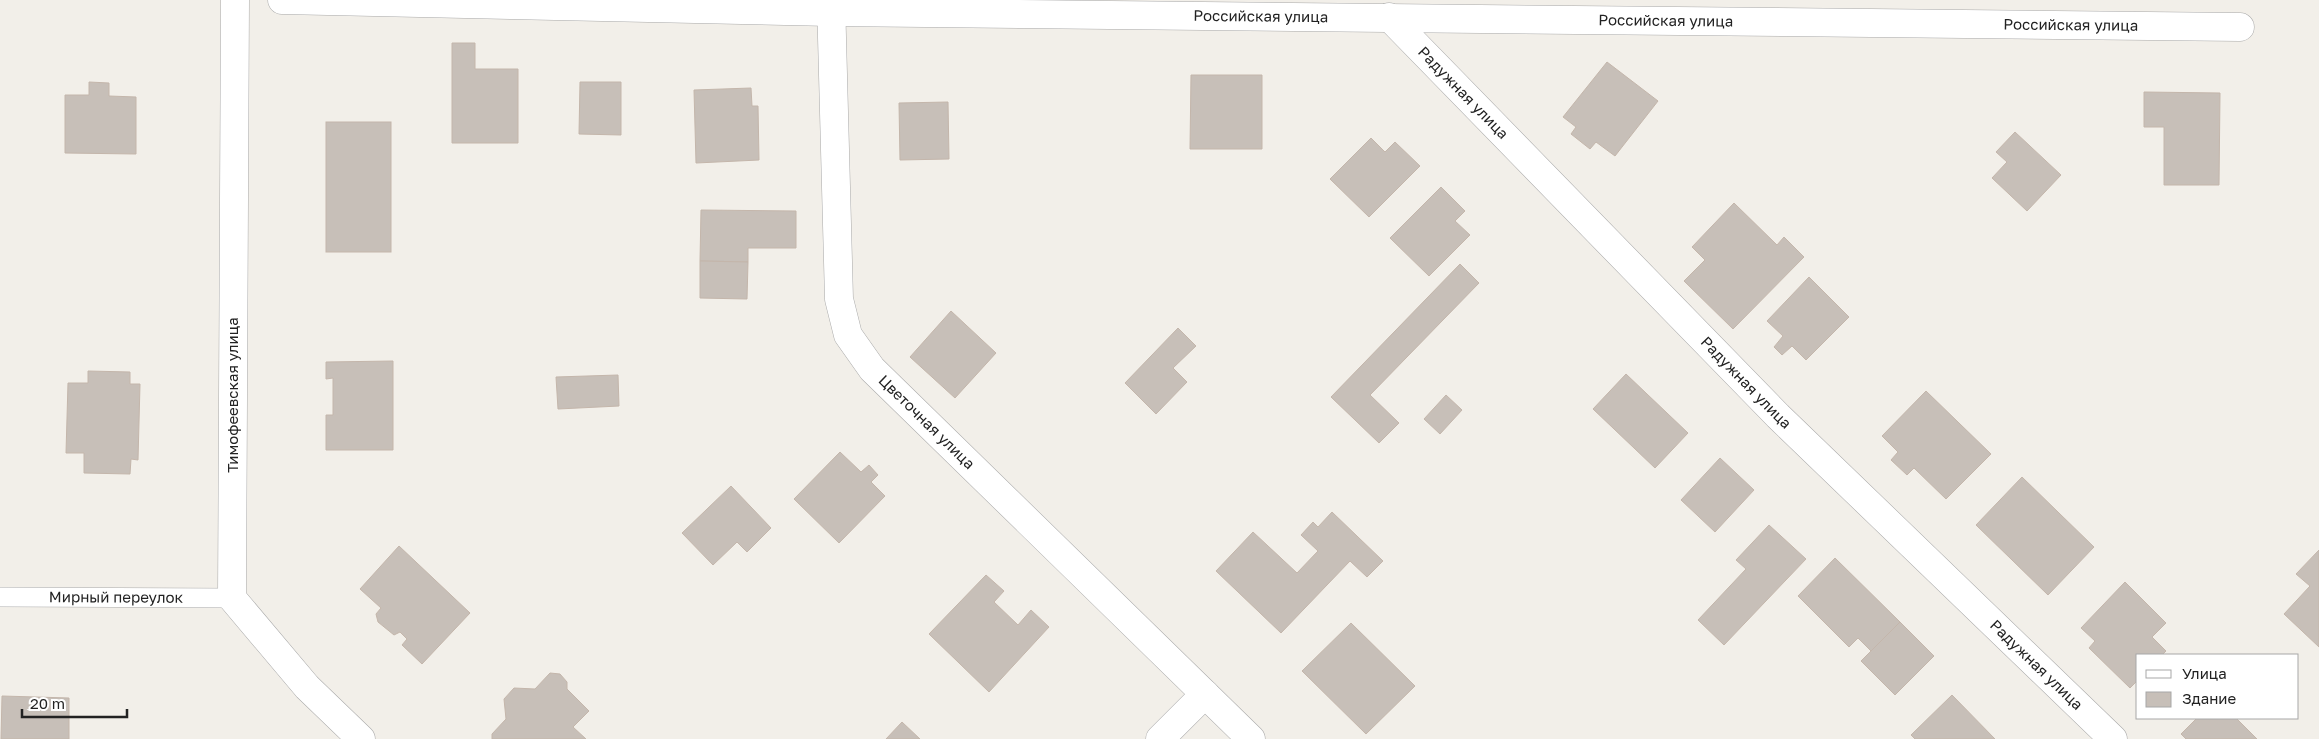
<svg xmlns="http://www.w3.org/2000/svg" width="2319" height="739" font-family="'Golos Text',sans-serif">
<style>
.building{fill:#c7bfb8;stroke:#c4b6ab}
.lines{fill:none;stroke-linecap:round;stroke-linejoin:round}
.lane-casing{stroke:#a9a9a9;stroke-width:20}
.street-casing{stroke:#a9a9a9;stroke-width:29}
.lane{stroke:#fff;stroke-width:19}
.street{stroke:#fff;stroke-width:28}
.labels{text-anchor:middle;stroke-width:4;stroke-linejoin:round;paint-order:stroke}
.street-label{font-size:15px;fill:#222;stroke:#fff}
</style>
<rect width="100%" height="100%" fill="#f2efe9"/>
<g class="building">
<polygon points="452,43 475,43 475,69 518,69 518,143 452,143"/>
<polygon points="1607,62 1658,101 1615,156 1596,142 1590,149 1571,134 1576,127 1563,117"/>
<polygon points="1191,75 1262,75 1262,149 1190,149"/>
<polygon points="89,82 109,83 109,96 136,97 136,154 65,153 65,95 89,95"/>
<polygon points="580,82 621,82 621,135 579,134"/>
<polygon points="751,88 752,106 758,106 759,160 696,163 694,90"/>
<polygon points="2144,92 2220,93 2219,185 2164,185 2164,127 2144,127"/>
<polygon points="948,102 949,159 900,160 899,103"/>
<rect x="326" y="122" width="65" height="130"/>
<polygon points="2015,132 2061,175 2027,211 1992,178 2007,162 1996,152"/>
<polygon points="1371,138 1385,152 1395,142 1420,166 1369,217 1330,179"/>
<polygon points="1441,187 1465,211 1455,221 1470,235 1429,276 1390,238"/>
<polygon points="1734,203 1777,245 1784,237 1804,257 1733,329 1684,281 1705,260 1692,247"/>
<polygon points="701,210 796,211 796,248 748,248 748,262 700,261"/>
<polygon points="700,261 748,262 747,299 700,298"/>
<polygon points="1460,264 1479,283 1370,395 1399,423 1379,443 1331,397"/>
<polygon points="1809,277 1849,317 1806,360 1792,346 1782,355 1774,347 1783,336 1767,321"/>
<polygon points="951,311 996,353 955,398 910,357"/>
<polygon points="1178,328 1196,346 1173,368 1187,382 1156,414 1125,383"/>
<polygon points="393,361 393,450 326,450 326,415 333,415 333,378 326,379 326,362"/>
<polygon points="88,371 130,372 130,384 140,384 138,460 131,459 130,474 84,473 84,453 66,453 68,383 88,383"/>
<polygon points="1626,374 1688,433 1655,468 1593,409"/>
<polygon points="618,375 619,406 558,409 556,377"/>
<polygon points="1926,391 1991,454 1946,499 1914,468 1907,475 1891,460 1898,452 1882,436"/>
<polygon points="1446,395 1462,410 1440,434 1424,419"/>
<polygon points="840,452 861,472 869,465 878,475 871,482 885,496 839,543 794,499"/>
<polygon points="1720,458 1754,490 1715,532 1681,500"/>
<polygon points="2022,477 2094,547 2048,595 1976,525"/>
<polygon points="731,486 771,528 747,552 737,542 713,565 682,533"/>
<polygon points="1332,512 1383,561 1367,577 1350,561 1281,633 1216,571 1253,532 1297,573 1318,551 1301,535 1313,522 1318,527"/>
<polygon points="1769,525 1806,559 1724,645 1698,620 1746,569 1736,560"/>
<polygon points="399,546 470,613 422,664 402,645 407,639 400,632 394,635 378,622 376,614 381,608 360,589"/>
<polygon points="2319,550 2319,647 2284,614 2310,586 2296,574"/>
<polygon points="1835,558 1900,622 1871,651 1858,638 1849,647 1798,596"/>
<polygon points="986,575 1004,591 994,602 1018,625 1031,610 1049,627 989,692 929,634"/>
<polygon points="2125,582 2166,623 2152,637 2166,651 2162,655 2138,655 2138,680 2130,688 2089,648 2095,641 2081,628"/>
<polygon points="1900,622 1934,656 1895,695 1861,661"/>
<polygon points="1351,623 1415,686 1366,734 1302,671"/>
<polygon points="550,673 560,674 567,682 567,689 589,711 573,727 586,739 492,739 492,734 506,719 504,699 514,688 535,689"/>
<polygon points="1952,695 1995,739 1915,739 1911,735"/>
<polygon points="2,696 69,698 69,739 1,739"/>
<polygon points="2197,718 2236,718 2257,739 2186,739 2181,734"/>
<polygon points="902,722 920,739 886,739"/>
</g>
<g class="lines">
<g class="lane-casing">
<g id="lane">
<path id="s1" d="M0 597 232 598"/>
</g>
</g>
<g class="street-casing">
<g id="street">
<polyline points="235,0 232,598 307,687 361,739"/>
<path id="s2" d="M282 0 831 12 2240 27"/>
<path id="s3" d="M831 0 839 299 848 335 872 369 1251 739"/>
<path id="s4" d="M1389 17 1778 416 2113 739"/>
<polyline points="1160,739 1205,694"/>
</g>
</g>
<use href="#lane" class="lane"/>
<use href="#street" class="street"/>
</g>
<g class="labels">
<g class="street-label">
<text dy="5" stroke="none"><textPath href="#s2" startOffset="979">Российская улица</textPath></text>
<text dy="5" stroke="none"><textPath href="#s2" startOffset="1384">Российская улица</textPath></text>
<text dy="5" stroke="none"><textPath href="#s2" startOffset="1789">Российская улица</textPath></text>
<text dy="5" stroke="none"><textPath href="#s4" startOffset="106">Радужная улица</textPath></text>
<text dy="5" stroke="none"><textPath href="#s4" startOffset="511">Радужная улица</textPath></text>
<text transform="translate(233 395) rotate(-90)" y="5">Тимофеевская улица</text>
<text dy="5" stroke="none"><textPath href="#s3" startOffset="454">Цветочная улица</textPath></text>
<text dy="5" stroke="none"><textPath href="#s1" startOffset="116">Мирный переулок</textPath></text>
<text dy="5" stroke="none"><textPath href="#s4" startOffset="916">Радужная улица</textPath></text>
</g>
</g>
<rect x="2136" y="654" width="162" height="65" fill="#ffffff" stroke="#a7a7a7"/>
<rect x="2146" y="670" width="25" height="8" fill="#ffffff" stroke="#a7a7a7"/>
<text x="2182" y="679" font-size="15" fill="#222222">Улица</text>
<rect x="2146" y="692" width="25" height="15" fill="#c7bfb8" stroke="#a7a7a7"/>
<text x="2182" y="704" font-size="15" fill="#222222">Здание</text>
<path d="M22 709v8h105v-8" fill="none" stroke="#222222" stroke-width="2.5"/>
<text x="30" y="709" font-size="15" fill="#222222" stroke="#ffffff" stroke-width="4" paint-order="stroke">20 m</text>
</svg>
